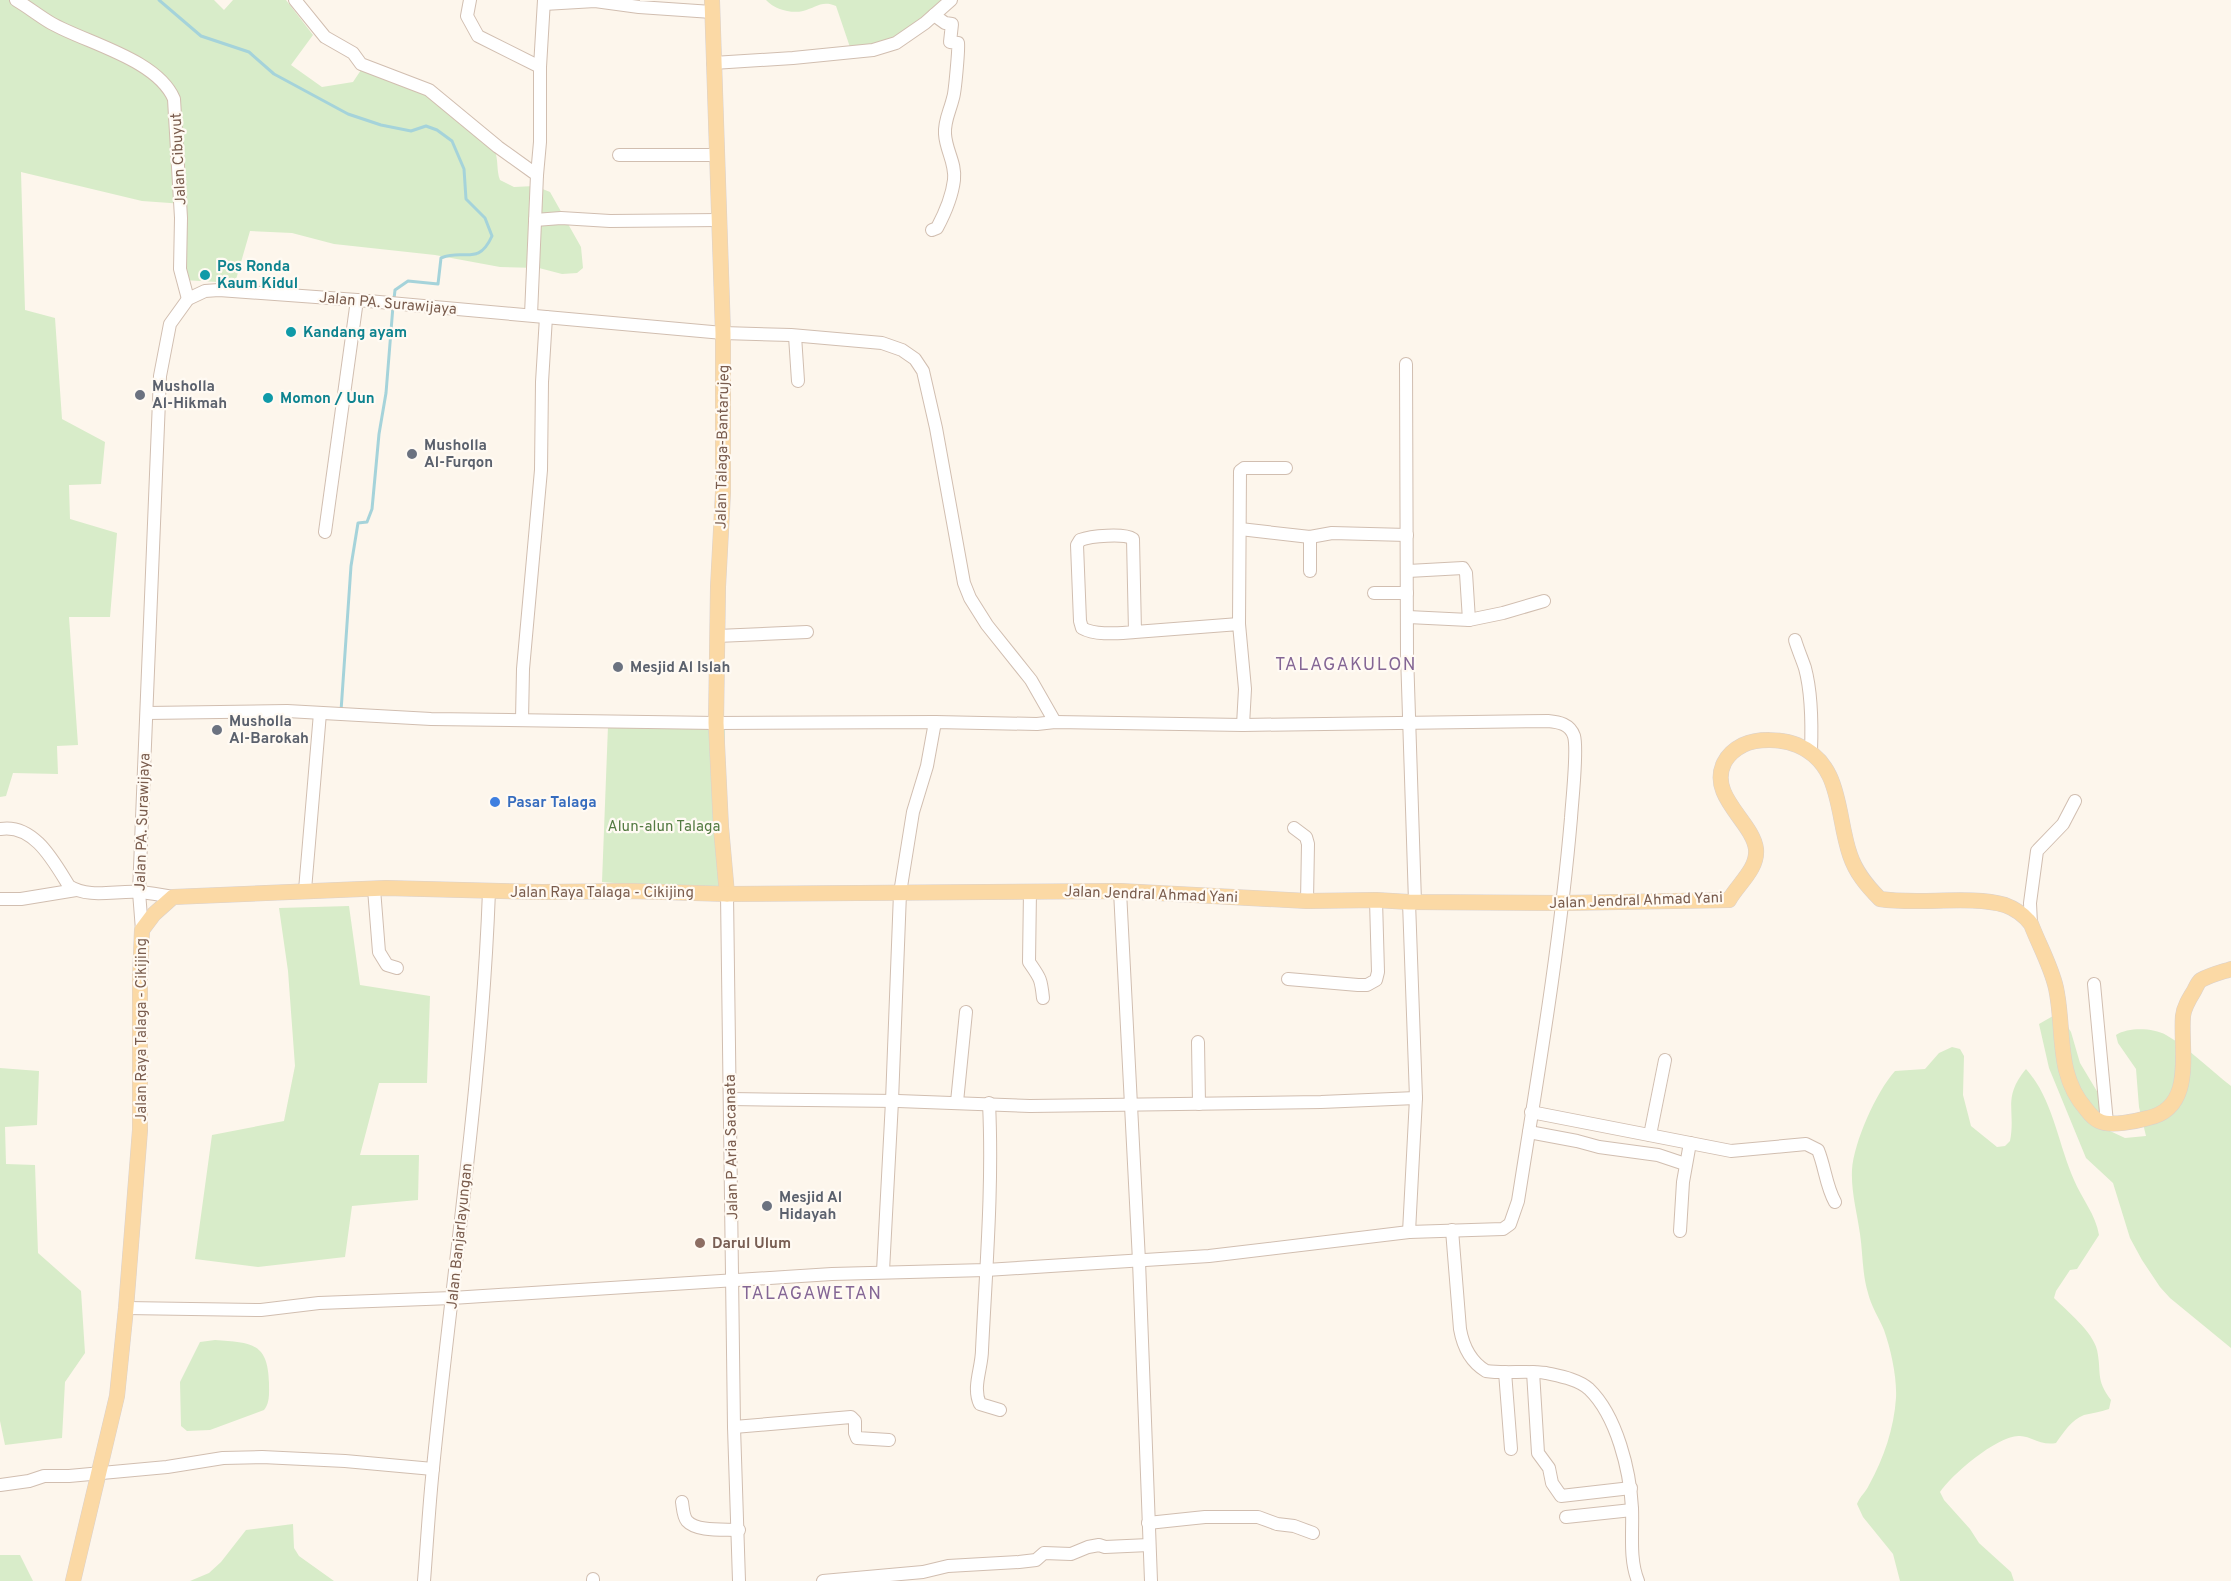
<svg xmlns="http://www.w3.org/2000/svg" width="2231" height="1581" font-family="Overpass,sans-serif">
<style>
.green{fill:#d8ecc9}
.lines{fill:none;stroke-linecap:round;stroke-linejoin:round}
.stream{stroke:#a5d3da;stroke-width:3}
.minor-casing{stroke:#d1beb0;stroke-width:14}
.major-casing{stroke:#dad1cd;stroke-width:16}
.minor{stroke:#fff;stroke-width:12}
.major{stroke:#fbd9a5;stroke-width:15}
.culture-dot{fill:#0f9aa8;stroke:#fffaf3;stroke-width:2}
.worship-dot{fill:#6b7280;stroke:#fffaf3;stroke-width:2}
.shop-dot{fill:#3f7fe0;stroke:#fffaf3;stroke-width:2}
.education-dot{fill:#8d6e63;stroke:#fffaf3;stroke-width:2}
.labels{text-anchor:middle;stroke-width:4.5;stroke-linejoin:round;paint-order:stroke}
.street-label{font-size:15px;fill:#7a5c4d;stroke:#fffaf3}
.culture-label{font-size:15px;font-weight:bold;fill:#0d838f;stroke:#fffaf3;text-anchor:start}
.worship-label{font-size:15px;font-weight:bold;fill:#5b616d;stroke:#fffaf3;text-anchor:start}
.shop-label{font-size:15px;font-weight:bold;fill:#366cbe;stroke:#fffaf3;text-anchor:start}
.park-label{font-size:15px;fill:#537a41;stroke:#fffaf3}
.education-label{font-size:15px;font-weight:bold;fill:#785e54;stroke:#fffaf3;text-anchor:start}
.quarter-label{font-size:18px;letter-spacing:1.5px;fill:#846695;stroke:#fffaf3}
</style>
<rect width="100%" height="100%" fill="#fdf6ec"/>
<g class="green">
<path d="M0 0H214L224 10 233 0H286L313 35 291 65 322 87 353 82 365 64 425 89 494 149C499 159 496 170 500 180L514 187 535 186 550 192 581 247 583 268 577 273 562 274 539 268 500 267 435 255 334 244 292 233 250 231 235 283 183 280 184 204 142 201 21 172 25 310 55 318 62 419 105 442 101 484 69 485 70 519 117 533 110 617H69L78 745 57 746 58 774 13 773 6 796 0 797Z"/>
<path d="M766 0H951L887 47 852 53 836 6C821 0 816 8 803 11 791 14 774 9 766 0Z"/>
<polygon points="725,724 724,892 602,882 608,726"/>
<polygon points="349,906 360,985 430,996 427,1083 379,1083 360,1155 419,1155 418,1200 352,1206 345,1257 258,1267 195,1259 212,1135 284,1121 295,1066 288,971 279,908"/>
<path d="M2053 1016 2066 1024 2071 1032 2080 1063 2101 1098 2106 1124 2110 1131 2125 1138 2146 1136 2139 1107 2136 1069 2118 1043 2116 1035C2129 1027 2153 1028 2166 1035 2189 1048 2210 1070 2231 1086V1348L2170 1298 2160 1287 2142 1260 2130 1238 2113 1183 2086 1158 2049 1068 2039 1024Z"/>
<path d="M1952 1047 1960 1049 1964 1056 1963 1095 1971 1126 1997 1147 2005 1146 2010 1141C2016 1110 2002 1098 2026 1069 2053 1099 2058 1144 2074 1180 2082 1199 2096 1215 2099 1235L2077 1269 2070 1270 2056 1291 2054 1298C2067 1311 2093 1332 2097 1350 2102 1373 2095 1379 2111 1400L2109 1409C2100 1412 2092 1413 2084 1415 2071 1420 2064 1432 2056 1443 2042 1446 2033 1437 2020 1436 1999 1434 1951 1475 1940 1492L1944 1500 1970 1529 1979 1543 2011 1572 2014 1581H1900L1893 1554 1863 1517 1857 1504C1860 1496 1866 1492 1869 1485 1884 1458 1894 1428 1896 1398 1897 1377 1891 1350 1884 1330 1879 1318 1871 1306 1868 1293 1862 1273 1863 1254 1860 1234 1857 1212 1851 1192 1852 1170 1854 1142 1876 1092 1895 1071L1925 1069 1939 1053Z"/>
<polygon points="0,1068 39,1071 37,1125 5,1127 6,1164 35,1165 38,1253 81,1291 85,1353 65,1382 62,1438 5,1445 0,1421"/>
<path d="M215 1340C250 1343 268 1341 269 1383 269 1393 270 1403 264 1410L210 1430 187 1431 181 1426 180 1382 200 1342Z"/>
<polygon points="293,1524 294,1548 299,1556 334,1581 190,1581 209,1573 221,1562 246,1530"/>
<polygon points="0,1555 20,1555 33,1581 0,1581"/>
</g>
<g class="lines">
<g class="stream">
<path d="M159 0 201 36 249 52 274 74 348 114 381 125 411 131 426 126 437 130 452 141 464 169 466 199 485 218 492 236C478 267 464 248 441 258L438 284 408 281 395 290 394 299"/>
<polyline points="341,711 351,566 358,523 367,522 372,509 379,434 386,393 393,306"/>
</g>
<g class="minor-casing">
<g id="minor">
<path d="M16 0C28 7 39 16 51 23 86 43 157 59 174 99L181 218 180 269 188 299"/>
<polyline points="295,0 325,37 353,53 361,64 429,90 498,147 537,175 531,315"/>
<polyline points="470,0 467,16 478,36 540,67 544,0"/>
<polyline points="544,4 595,1 639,7 712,12"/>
<polyline points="713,63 793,58 873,50 896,43 925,23 951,0"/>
<polyline points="619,155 717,155"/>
<polyline points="537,175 540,142 540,67"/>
<polyline points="535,220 561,218 610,221 720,220"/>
<path d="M932 230 937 228C945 213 952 197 954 180 956 163 946 151 945 134 944 121 950 111 953 98 955 93 959 47 958 43L950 42 952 24 945 23 934 15"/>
<polyline points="795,336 798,381"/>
<polyline points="1406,364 1407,654 1415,902"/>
<polyline points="1240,529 1310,537 1332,533 1407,535"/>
<polyline points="325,532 357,300"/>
<polyline points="1310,571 1310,537"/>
<polyline points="1408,571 1463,568 1466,573 1469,620"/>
<polyline points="1374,593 1407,593"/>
<polyline points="1408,617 1469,620 1503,613 1544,601"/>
<polyline points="1239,624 1240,471 1244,468 1286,468"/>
<path d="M1135 632 1133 539C1124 533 1091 536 1080 540L1077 545 1080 621 1082 628C1096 636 1119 633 1135 632L1239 624 1245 689 1243 725"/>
<polyline points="717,636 807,632"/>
<path d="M1795 640C1798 650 1802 659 1805 668 1812 694 1812 724 1811 751"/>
<polyline points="522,720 523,669 541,470 542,382 546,317"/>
<polyline points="1294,828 1306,837 1308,844 1307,901"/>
<path d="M0 829C34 823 54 862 69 886 89 899 117 890 140 892 151 893 162 895 173 897"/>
<polyline points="374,889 379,952 387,965 397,968"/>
<polyline points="305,890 320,713"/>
<path d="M1030 891 1029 962C1040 978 1041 978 1043 998"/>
<polyline points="1120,891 1139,1261 1151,1581"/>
<polyline points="727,894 734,1427 739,1581"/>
<polyline points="0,899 21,899 76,890"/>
<polyline points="1409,902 1416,1098 1409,1232"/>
<polyline points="2031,924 2030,903 2037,851 2063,824 2075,801"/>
<polyline points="142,930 139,892 160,376 170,324 188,299 205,291 219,290 357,300 723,333 791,335 882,343 902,350 915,359 923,371 936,428 964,583 970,598 987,625 1031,680 1055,722"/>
<polyline points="1288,979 1358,985 1367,985 1376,980 1378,972 1376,900"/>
<polyline points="2094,984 2107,1123"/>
<polyline points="1198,1042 1199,1104"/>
<polyline points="730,1099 898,1101 1030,1106 1321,1102 1416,1098"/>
<polyline points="957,1102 966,1012"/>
<path d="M989 1103C993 1186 986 1268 982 1350 982 1368 972 1387 980 1404L1000 1410"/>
<path d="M1531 1112 1731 1151 1806 1144 1818 1150C1825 1167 1826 1186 1835 1202"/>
<polyline points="1529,1132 1577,1141 1599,1147 1658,1155 1685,1164"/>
<polyline points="1650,1135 1665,1060"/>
<path d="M1452 1230 1460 1329C1463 1346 1471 1362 1486 1371 1506 1374 1526 1370 1546 1373 1559 1376 1578 1379 1589 1389 1617 1416 1630 1471 1632 1508 1633 1532 1629 1559 1638 1581"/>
<polyline points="1680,1231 1683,1182 1690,1143"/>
<polyline points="883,1271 892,1101 900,893 913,812 927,766 935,722"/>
<path d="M126 1308 261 1310 319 1303 452 1298 832 1274 986 1270 1209 1256 1409 1232 1503 1229 1510 1224 1518 1201C1538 1074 1560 946 1571 818 1572 801 1578 750 1574 736 1570 724 1559 722 1548 721L1243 725 1055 722 1037 724 935 722 716 723 431 719 287 711 147 713"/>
<polyline points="1505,1372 1511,1449"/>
<polyline points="1533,1372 1538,1453 1549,1468 1552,1483 1561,1496 1631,1488"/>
<polyline points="734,1427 851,1417 855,1421 855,1433 857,1438 889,1440"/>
<polyline points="0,1485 29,1481 44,1476 69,1476 167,1467 223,1458 262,1457 345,1461 433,1469"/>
<path d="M682 1502C683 1508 683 1516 687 1521 697 1532 724 1529 739 1530"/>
<polyline points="1566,1517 1632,1510"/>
<polyline points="1148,1523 1205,1517 1258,1517 1277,1524 1294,1526 1313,1533"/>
<polyline points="593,1579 593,1581"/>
<path d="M424 1581C427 1543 429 1506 433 1468 452 1276 482 1084 489 891"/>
<polyline points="823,1581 923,1572 948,1566 1019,1562 1036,1560 1044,1553 1071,1554 1088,1547 1099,1545 1105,1547 1149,1545"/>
</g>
</g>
<g class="major-casing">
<g id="major">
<polyline points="712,0 723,333 723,492 718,587 716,723 721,827 727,894"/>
<path d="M73 1581 117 1396 126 1308 140 1130V978L142 930 154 914 173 897 386 888 542 892 630 891 727 894 1120 891 1307 901 1376 900 1409 902 1563 903 1729 900C1738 884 1758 869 1756 849 1753 822 1708 796 1724 763 1728 755 1735 749 1743 745 1758 738 1782 739 1797 745 1843 764 1836 815 1850 855 1856 873 1867 886 1880 899 1919 905 1970 895 2005 905 2016 909 2024 915 2031 924 2039 945 2051 966 2056 988 2065 1029 2055 1074 2086 1109 2089 1113 2094 1119 2099 1121 2110 1127 2137 1121 2148 1118 2196 1108 2180 1049 2183 1016 2184 1007 2189 999 2194 991 2196 987 2198 982 2201 980 2210 975 2222 972 2231 969"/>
</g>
</g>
<use href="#minor" class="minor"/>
<use href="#major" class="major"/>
</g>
<g class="culture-dot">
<circle cx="205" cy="275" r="6"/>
<circle cx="291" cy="332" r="6"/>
<circle cx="268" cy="398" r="6"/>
</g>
<g class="worship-dot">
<circle cx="140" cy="395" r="6"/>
<circle cx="412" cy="454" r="6"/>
<circle cx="618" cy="667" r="6"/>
<circle cx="217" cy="730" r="6"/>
<circle cx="767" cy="1206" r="6"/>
</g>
<circle class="shop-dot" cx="495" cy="802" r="6"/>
<circle class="education-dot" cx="700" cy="1243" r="6"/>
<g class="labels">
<g class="street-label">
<text transform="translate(178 159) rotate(-93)" y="5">Jalan Cibuyut</text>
<text transform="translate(388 303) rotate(5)" y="5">Jalan PA. Surawijaya</text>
<text transform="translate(722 447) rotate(-89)" y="5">Jalan Talaga-Bantarujeg</text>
<text transform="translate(142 822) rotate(-88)" y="5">Jalan PA. Surawijaya</text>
<text x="602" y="897">Jalan Raya Talaga - Cikijing</text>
<text transform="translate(1151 894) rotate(2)" y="5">Jalan Jendral Ahmad Yani</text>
<text transform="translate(1636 900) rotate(-2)" y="5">Jalan Jendral Ahmad Yani</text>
<text transform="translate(141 1030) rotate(-90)" y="5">Jalan Raya Talaga - Cikijing</text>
<text transform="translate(731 1147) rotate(-91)" y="5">Jalan P Aria Sacanata</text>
<text transform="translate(459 1236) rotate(-84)" y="5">Jalan Banjarlayungan</text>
</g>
<g class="culture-label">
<text x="217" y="271">Pos Ronda<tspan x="217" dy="17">Kaum Kidul</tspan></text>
<text x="303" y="337">Kandang ayam</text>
<text x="280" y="403">Momon / Uun</text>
</g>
<g class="worship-label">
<text x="152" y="391">Musholla<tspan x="152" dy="17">Al-Hikmah</tspan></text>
<text x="424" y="450">Musholla<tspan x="424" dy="17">Al-Furqon</tspan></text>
<text x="630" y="672">Mesjid Al Islah</text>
<text x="229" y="726">Musholla<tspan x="229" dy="17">Al-Barokah</tspan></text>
<text x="779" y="1202">Mesjid Al<tspan x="779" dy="17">Hidayah</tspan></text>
</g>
<g class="shop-label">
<text x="507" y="807">Pasar Talaga</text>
</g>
<g class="park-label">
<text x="664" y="831">Alun-alun Talaga</text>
</g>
<g class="education-label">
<text x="712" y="1248">Darul Ulum</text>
</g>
<g class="quarter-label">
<text x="1346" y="670">TALAGAKULON</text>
<text x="812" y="1299">TALAGAWETAN</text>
</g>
</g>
</svg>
